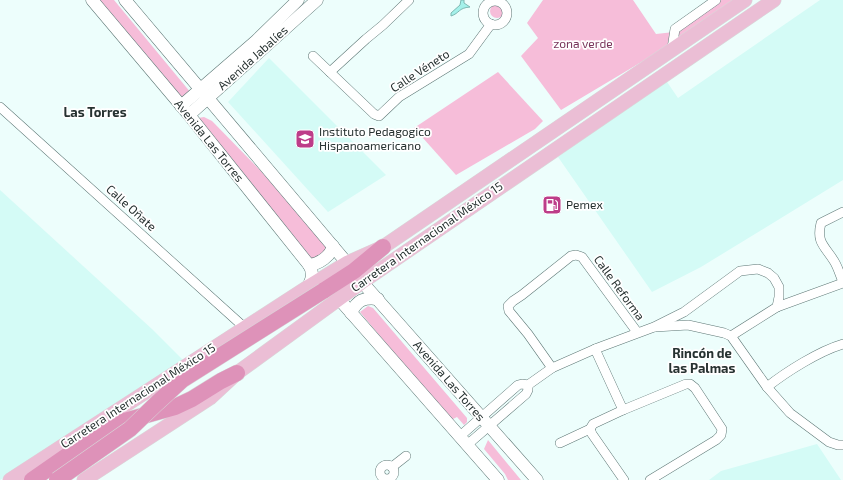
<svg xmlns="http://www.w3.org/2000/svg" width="843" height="480" font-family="'Exo 2',sans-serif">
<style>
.built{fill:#d4fbf6}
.green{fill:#f6bdd9}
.water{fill:#a4f1ea;stroke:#7eb8b2}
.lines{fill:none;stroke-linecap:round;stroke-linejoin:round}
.street-casing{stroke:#5d7775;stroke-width:10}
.secondary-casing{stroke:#5d7775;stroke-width:13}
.primary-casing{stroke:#d8dada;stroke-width:15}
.highway-casing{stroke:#d8dada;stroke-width:17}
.street{stroke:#fff;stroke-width:9}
.secondary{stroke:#fff;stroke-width:12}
.primary{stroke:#ebbed5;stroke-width:14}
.highway{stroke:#de92b9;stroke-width:16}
.highway-bridge-casing{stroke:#d8dada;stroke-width:17;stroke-linecap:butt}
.highway-bridge{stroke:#de92b9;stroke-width:16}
.labels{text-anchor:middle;stroke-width:3.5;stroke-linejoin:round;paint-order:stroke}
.park-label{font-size:12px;fill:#79355b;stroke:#fff}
.street-label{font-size:12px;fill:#273231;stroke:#fff}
.poi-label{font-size:12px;fill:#273231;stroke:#fff;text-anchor:start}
.neighbourhood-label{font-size:13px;font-weight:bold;fill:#273231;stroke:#fff}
</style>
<rect width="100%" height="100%" fill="#edfefc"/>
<g class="built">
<polygon points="820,0 843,0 843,180 701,267 652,292 558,157 665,79 678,98"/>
<polygon points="269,58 386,175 328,212 228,102"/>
<polygon points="0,190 153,330 185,362 0,480"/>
<polygon points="817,444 841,480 709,480 721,471"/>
</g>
<g class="green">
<polygon points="89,0 114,0 191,93 184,100"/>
<polygon points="543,0 633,0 656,34 674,32 716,0 737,0 670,45 561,110 521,56 538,38 527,23"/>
<circle cx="497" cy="11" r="7"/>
<polygon points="498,72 543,121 535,129 456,175 414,128"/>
<polygon points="204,117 212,121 260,170 327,247 324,252 312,259 299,252 198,118"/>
<polygon points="368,306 373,308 467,418 467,422 464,425 457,417 451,420 389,347 360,312"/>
<polygon points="488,440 521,480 508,480 505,474 484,449"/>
</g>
<path class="water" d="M461 0H464V3L470 7C458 8 460 13 451 16V13L460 5Z"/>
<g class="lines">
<g class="street-casing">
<g id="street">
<circle cx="495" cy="13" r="12"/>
<polyline points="672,49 675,29 716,0"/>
<polyline points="313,56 374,114 379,116 399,97 469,54 491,24"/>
<polyline points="330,72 366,39 383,25 409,0"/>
<polyline points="0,107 245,328"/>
<path d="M843 212 821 223C816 243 825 246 834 261 838 267 840 275 843 282"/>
<polyline points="655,327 688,325 724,333 731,336 767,387 790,413 829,442 838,445 843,445"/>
<polyline points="731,336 777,307 843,283"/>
<polyline points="595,349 623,410"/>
<polyline points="552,368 528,334 509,311 508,306 513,301 522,295 571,256 576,255 582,257 637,332"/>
<path d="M767 387C786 372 819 351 843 344"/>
<polyline points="590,429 592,434 624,480"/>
<polyline points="459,437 518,385 522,384 528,385 552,368 595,349 654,327 684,312 740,271 758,269 768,273 774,278 779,287 779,297 777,307"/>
<polyline points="560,443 590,429 593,424 623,410 686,384 690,384 695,388 722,429 721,435 716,440 650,480"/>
<polyline points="467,445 526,394 528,390 528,385"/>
<circle cx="387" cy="472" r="7"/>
<polyline points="392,467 406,456"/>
</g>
</g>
<g class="secondary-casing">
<g id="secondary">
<path d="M92 0 189 115 309 265C314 273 312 279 308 287"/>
<polyline points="125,0 347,263"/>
<polyline points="181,106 256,41 298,0"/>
<polyline points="189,115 317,0"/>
<path d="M309 265C319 264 331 256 333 246"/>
<polyline points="362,282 537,480"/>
<polyline points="339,299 498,480"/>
<path d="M351 313C357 300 364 297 378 299"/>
</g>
</g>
<g class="primary-casing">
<g id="primary">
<polyline points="10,480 308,287 347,263 383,247 745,0"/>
<polyline points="84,480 210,398 237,373 362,282 774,0"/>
</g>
</g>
<g class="highway-casing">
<g id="highway">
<polyline points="323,291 354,271 383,247"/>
<polyline points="32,480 78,448 121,422 175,407 192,399 221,381 237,373"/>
</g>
</g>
<use href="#street" class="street"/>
<use href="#secondary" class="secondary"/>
<use href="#primary" class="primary"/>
<use href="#highway" class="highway"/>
<g class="highway-bridge-casing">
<polyline id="highway-bridge" points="57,480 130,429 157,403 182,380 323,291"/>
</g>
<use href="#highway-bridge" class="highway-bridge"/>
</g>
<defs>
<g id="school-square" transform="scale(1)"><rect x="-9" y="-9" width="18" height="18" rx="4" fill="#bd3d89" stroke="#fff"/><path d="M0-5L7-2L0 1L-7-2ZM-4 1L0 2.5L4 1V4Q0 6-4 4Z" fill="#fff"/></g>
<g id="fuel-square" transform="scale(1)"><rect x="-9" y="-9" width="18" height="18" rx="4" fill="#bd3d89" stroke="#fff"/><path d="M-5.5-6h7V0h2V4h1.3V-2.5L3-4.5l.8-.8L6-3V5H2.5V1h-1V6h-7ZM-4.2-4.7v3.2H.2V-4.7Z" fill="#fff"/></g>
</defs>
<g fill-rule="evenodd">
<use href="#school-square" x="305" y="139"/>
<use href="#fuel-square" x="552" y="205"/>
</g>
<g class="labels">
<g class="park-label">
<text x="583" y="48">zona verde</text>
</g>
<g class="street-label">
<text transform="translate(253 58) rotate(-42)" y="4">Avenida Jabalíes</text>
<text transform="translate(420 71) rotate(-33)" y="4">Calle Véneto</text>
<text transform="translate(209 141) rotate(51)" y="4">Avenida Las Torres</text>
<text transform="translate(131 208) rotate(42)" y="4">Calle Oñate</text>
<text transform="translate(427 237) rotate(-35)" y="4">Carretera Internacional México 15</text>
<text transform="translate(619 288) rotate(54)" y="4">Calle Reforma</text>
<text transform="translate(449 381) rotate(49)" y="4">Avenida Las Torres</text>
<text transform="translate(138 396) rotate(-33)" y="4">Carretera Internacional México 15</text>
</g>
<g class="poi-label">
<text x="319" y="136">Instituto Pedagogico<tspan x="319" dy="14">Hispanoamericano</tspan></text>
<text x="566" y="209">Pemex</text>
</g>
<g class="neighbourhood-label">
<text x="95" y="117">Las Torres</text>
<text x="702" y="358">Rincón de<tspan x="702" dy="15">las Palmas</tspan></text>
</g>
</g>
</svg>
